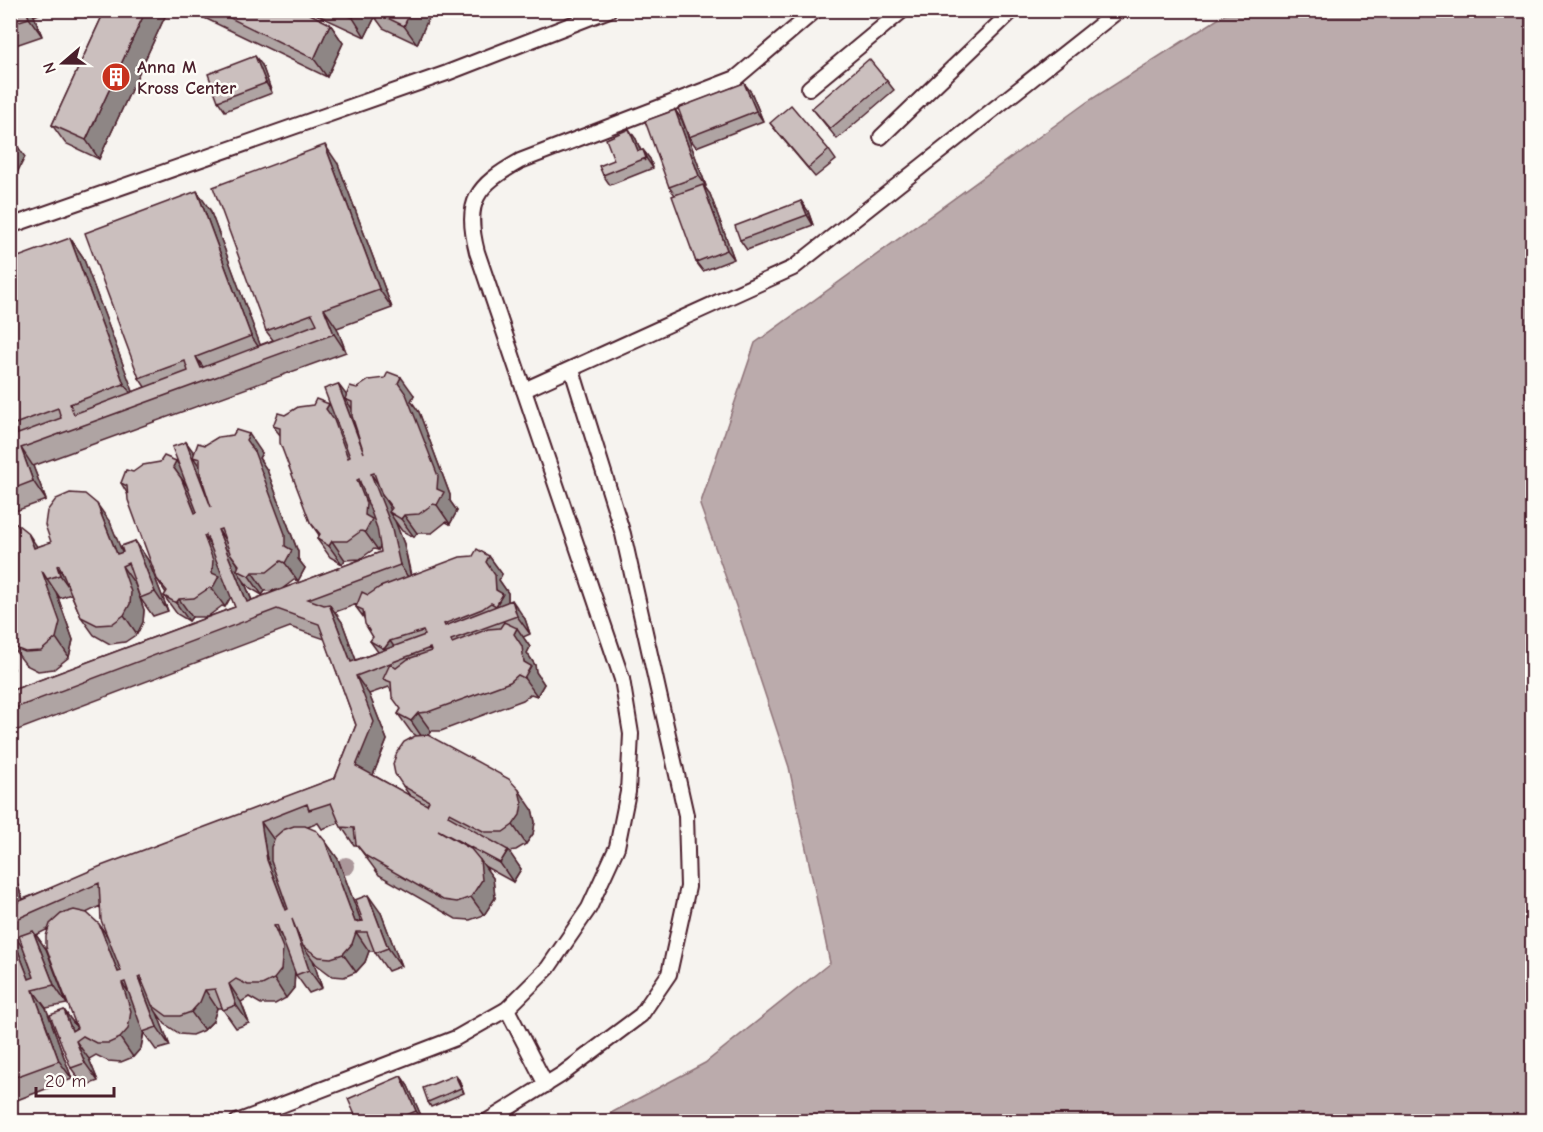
<svg xmlns="http://www.w3.org/2000/svg" width="1543" height="1132" font-family="'Comic Neue',sans-serif">
<style>
.water{fill:#bbabac;stroke:#8e7378;stroke-width:1.5}
.lines{fill:none;stroke-linecap:round;stroke-linejoin:round}
.lane-casing{stroke:#4a1f2b;stroke-width:18}
.lane{stroke:#fdfcf7;stroke-width:14}
.tree{fill:#ab979a}
.wall{fill:#afa4a3;stroke:#4a1f2b;stroke-width:1.5;fill-rule:evenodd}
.shaded-wall{fill:#8e8685;stroke:#4a1f2b;stroke-width:1.5}
.building{fill:#cbbfbe;stroke:#4a1f2b;stroke-width:1.5}
.labels{text-anchor:middle;stroke-width:5;stroke-linejoin:round;paint-order:stroke}
.poi-label{font-size:18px;font-weight:bold;fill:#4a1f2b;stroke:#fdfcf7;text-anchor:start}
</style>
<rect width="100%" height="100%" fill="#f6f3ef"/>
<filter id="ink" filterUnits="userSpaceOnUse"><feTurbulence type="fractalNoise" baseFrequency=".0167" numOctaves="2"/><feDisplacementMap in="SourceGraphic" scale="12" xChannelSelector="R" yChannelSelector="G"/><feConvolveMatrix kernelMatrix="1 2 1 2 8 2 1 2 1" color-interpolation-filters="sRGB"/></filter>
<g filter="url(#ink)">
<polygon class="water" points="1232,10 1532,11 1532,1121 596,1121 705,1063 830,963 789,767 736,606 700,505 755,343 1087,102"/>
<g class="lines">
<g class="lane-casing">
<g id="lane">
<polyline points="809,88 903,10"/>
<polyline points="881,137 1013,10"/>
<polyline points="10,226 447,73 609,10"/>
<polyline points="524,390 793,268 1119,10"/>
<polyline points="507,1009 546,1085"/>
<path d="M237 1122 456 1038 507 1009 548 968 589 908 617 847 628 792 631 734 622 679 477 252C464 201 476 186 520 161L736 78 816 10"/>
<polyline points="486,1122 561,1075 641,1015 669,974 688,887 686,815 663,712 623,534 572,370"/>
</g>
</g>
<use href="#lane" class="lane"/>
</g>
<circle class="tree" cx="346" cy="866" r="9"/>
<g class="wall">
<polygon points="10,10 49,10 34,16 42,36 10,47"/>
<polygon points="105,10 168,10 99,159 65,143 52,125"/>
<polygon points="188,10 302,10 330,24 343,43 327,77"/>
<polygon points="311,10 432,10 417,44 383,28 375,17 365,37 313,13"/>
<polygon points="262,65 272,93 225,111 218,101"/>
<polygon points="887,81 894,90 837,139 812,108"/>
<polygon points="751,92 763,121 696,147 689,137"/>
<polygon points="675,110 682,120 706,186 704,186 710,194 734,259 703,271 696,262 675,195 669,187"/>
<polygon points="770,123 829,150 836,160 815,177 777,132"/>
<polygon points="636,139 641,151 643,150 650,159 653,168 610,185 603,175 614,160"/>
<polygon points="338,164 392,308 337,328 346,352 33,466 46,500 10,513 10,477 16,474 19,434 12,425 70,238 83,257 133,392 145,387 139,378 210,210 260,345 273,340 266,331"/>
<polygon points="801,201 808,211 813,225 747,250 740,240"/>
<path d="M357 388 414 395 411 401 419 412 450 495V501L457 511 450 524 446 522 432 533H417L414 537 402 531 395 521 404 544 411 575 489 556 502 574 499 580 508 593V601L525 619 530 634 523 637 530 647 527 653 535 665 536 672 544 684 537 696 531 694 523 700 441 731H431L428 735 532 809 535 822 533 834 526 844 516 850 508 851 521 869 513 882 484 866 493 878 495 898 484 915 470 920 456 919 379 875 357 845H354L339 823 322 829 318 823 308 827 325 841 338 859 361 921 381 913 401 966 388 971 374 951H369L365 962 356 972 344 977 332 976 316 964 313 960 322 988 309 993 296 975 295 971 294 988 286 998 275 1004H261L249 997 241 1002 249 1023 236 1028 222 1008H217L213 1021 204 1030 192 1035 180 1034 165 1024 157 1013 170 1046 156 1050 144 1033 141 1048 133 1057 121 1062 108 1061 96 1055 89 1059 98 1081 84 1086 71 1068 64 1010 76 1027 48 929 36 935 46 949 67 1004 46 1008 72 1079 17 1100 10 1091V865L23 899 335 778 356 725 325 639 290 627 10 733V691L235 607 231 596 225 607 222 606 207 617H192L189 621 177 614 164 596 166 593 157 579 127 493 121 483 133 472 179 464 186 442 194 454 205 445 262 453 259 458 267 470 298 552V559L305 568 298 581 294 580 282 589 381 552 380 545 378 550 374 549 360 559 345 560 342 564 330 557 317 539 319 535 310 522 280 435 273 426 285 415 331 406ZM244 581 250 588 262 595 265 591 278 590 252 600ZM357 604 356 607 364 618 373 637 370 641 378 652 356 660 342 622 335 612ZM389 687 401 709 398 714 411 732 417 736 403 786 410 796 373 775 387 740 369 694ZM100 906 107 936 86 913Z"/>
<polygon points="10,521 37,547 110,522 122,553 135,541 148,560 168,611 153,616 140,598 135,584 144,610 143,622 137,634 125,642 110,644 94,635 81,617 71,594 60,598 56,592 73,640 69,657 54,669 38,671 26,665 10,644"/>
<polygon points="10,658 14,669 10,670"/>
<polygon points="455,1075 459,1080 464,1093 431,1107 428,1102"/>
<polygon points="401,1076 408,1086 423,1120 420,1122 358,1122"/>
</g>
<g class="shaded-wall">
<polygon points="26,10 31,10 34,16 42,36 29,18"/>
<polygon points="146,10 168,10 99,159 86,140"/>
<polygon points="356,10 370,10 375,17 365,37 353,18"/>
<polygon points="411,10 432,10 417,44 404,26"/>
<polygon points="330,24 343,43 327,77 314,59"/>
<polygon points="255,56 262,65 272,93 266,83"/>
<polygon points="744,83 751,92 763,121 756,111"/>
<polygon points="675,110 682,120 706,186 699,176"/>
<polygon points="629,129 636,139 645,161 638,151"/>
<polygon points="12,138 25,157 10,187 10,141"/>
<polygon points="325,145 338,164 392,308 379,289"/>
<polygon points="643,150 650,159 653,168 646,158"/>
<polygon points="703,185 710,194 734,259 727,250"/>
<polygon points="197,191 210,210 264,355 251,336"/>
<polygon points="801,201 808,211 813,225 807,215"/>
<polygon points="70,238 83,257 137,402 124,384"/>
<polygon points="324,309 337,328 346,352 334,334"/>
<polygon points="196,357 209,375 201,368"/>
<polygon points="401,377 414,395 411,401 419,412 450,495 450,501 457,511 450,524 437,505 437,489 398,383"/>
<polygon points="338,384 351,401 345,399 356,414 364,453"/>
<polygon points="329,404 342,422 361,476 348,458 326,409"/>
<polygon points="249,434 262,453 259,458 267,470 298,552 298,559 305,568 298,581 285,563 246,440"/>
<polygon points="186,442 198,458 193,457 203,471 211,507"/>
<polygon points="21,448 33,466 46,500 33,481"/>
<polygon points="176,461 189,479 186,485 173,467"/>
<polygon points="371,474 384,492 382,495 389,506 392,514 389,512 395,521 404,544 412,583 400,565"/>
<polygon points="181,478 194,496 208,531 195,513"/>
<polygon points="357,480 370,498 385,537 378,550 365,532 365,515"/>
<polygon points="97,504 110,522 127,564 117,554"/>
<polygon points="404,515 417,533 414,537 401,519"/>
<polygon points="218,530 231,548 230,553 237,563 241,572 237,570 244,581 258,616 247,602"/>
<polygon points="28,533 40,551 34,548"/>
<polygon points="204,536 216,554 226,579 226,585 232,595 225,607 212,589 212,573"/>
<polygon points="135,541 148,560 168,611 155,592"/>
<polygon points="332,541 345,560 342,564 329,546"/>
<polygon points="489,556 502,574 499,580 508,593 508,601 516,612 512,600 525,619 530,634 517,616 496,606 496,590 486,562"/>
<polygon points="57,566 70,584 73,593 60,575"/>
<polygon points="122,566 135,584 144,610 143,622 137,634 124,615"/>
<polygon points="42,571 56,592 73,640 69,657 56,638"/>
<polygon points="252,572 265,591 262,595 249,576"/>
<polygon points="179,599 192,617 189,621 176,603"/>
<polygon points="329,604 342,622 361,674 351,662"/>
<polygon points="517,628 530,647 527,653 535,665 536,672 544,684 537,696 524,678 524,662 514,634"/>
<polygon points="390,641 402,658 393,662 384,649"/>
<polygon points="356,676 369,694 387,740 369,785 356,766"/>
<polygon points="418,713 431,731 424,740 411,721"/>
<polygon points="519,790 532,809 535,822 533,834 526,844 513,825"/>
<polygon points="261,822 274,840 303,946 313,960 322,988 309,970 267,860"/>
<polygon points="325,841 338,859 365,932 355,922"/>
<polygon points="508,850 521,869 513,882 500,863"/>
<polygon points="480,860 493,878 495,898 484,915 471,897"/>
<polygon points="10,865 28,914 18,902 10,882"/>
<polygon points="368,895 381,913 401,966 388,948"/>
<polygon points="99,924 112,943 131,991 118,972"/>
<polygon points="274,926 287,944 295,967 294,988 286,998 274,979"/>
<polygon points="10,930 23,948 39,989 29,979"/>
<polygon points="33,931 46,949 67,1004 54,985"/>
<polygon points="356,932 369,951 365,962 356,972 343,954"/>
<polygon points="138,977 151,996 152,1005 157,1013 170,1046 157,1027"/>
<polygon points="122,983 135,1001 144,1029 141,1048 133,1057 120,1038"/>
<polygon points="229,984 241,1002 249,1023 236,1005"/>
<polygon points="33,990 46,1008 72,1079 59,1061"/>
<polygon points="205,990 217,1008 213,1021 204,1030 191,1012"/>
<polygon points="64,1010 77,1028 72,1031"/>
<polygon points="76,1041 89,1059 98,1081 85,1063"/>
<polygon points="455,1075 459,1080 464,1093 461,1088"/>
<polygon points="401,1076 408,1086 423,1120 416,1111"/>
</g>
<g class="building">
<polygon points="10,10 26,10 29,18 10,24"/>
<polygon points="105,10 146,10 86,140 52,125"/>
<polygon points="214,10 302,10 330,24 314,59"/>
<polygon points="336,10 356,10 353,18"/>
<polygon points="371,10 411,10 404,26"/>
<polygon points="255,56 266,83 218,101 208,74"/>
<polygon points="869,59 887,81 830,129 812,108"/>
<polygon points="744,83 756,111 689,137 678,108"/>
<polygon points="791,105 829,150 808,168 770,123"/>
<polygon points="675,110 699,176 669,187 645,121"/>
<polygon points="629,129 638,151 643,150 646,158 603,175 599,166 614,160 606,139"/>
<polygon points="325,145 379,289 324,309 334,334 21,448 33,481 10,490 10,477 16,474 10,459 10,437 61,418 58,408 12,425 10,420 10,260 70,238 124,384 70,404 74,414 188,371 185,361 139,378 85,233 197,191 251,336 196,357 201,368 317,324 312,314 266,331 213,187"/>
<polygon points="703,185 727,250 696,262 672,196"/>
<polygon points="801,201 807,215 740,240 735,226"/>
<polygon points="388,372 401,377 398,383 406,394 438,476 437,489 444,492 437,505 433,504 419,514 404,515 401,519 389,512 392,508 382,495 374,473 371,474 391,525 400,565 308,599 324,605 329,604 351,662 425,635 423,631 390,641 384,649 370,641 373,637 365,624 363,610 356,607 362,592 368,595 380,587 460,557 473,556 477,549 489,556 486,562 495,575 496,590 503,594 496,606 491,603 482,609 444,624 445,626 512,600 517,616 451,640 452,643 488,629 500,628 504,622 517,628 514,634 522,646 524,662 531,666 524,678 518,675 510,682 428,712 418,713 411,721 398,714 401,709 392,697 391,682 383,679 390,664 396,668 408,659 431,651 430,648 356,676 374,722 356,766 427,805 429,801 403,786 395,774 393,764 397,752 404,742 415,736 428,735 509,779 519,790 522,803 520,815 513,825 503,832 485,832 449,813 448,816 508,850 500,863 438,830 471,849 480,860 482,880 471,897 457,902 443,900 366,856 356,844 354,828 341,827 331,803 309,810 307,804 261,822 267,860 286,910 288,909 271,861 271,847 275,837 283,830 294,826 305,826 317,831 325,841 355,922 363,921 355,900 368,895 388,948 375,953 367,932 356,932 352,944 343,954 331,958 319,957 303,946 292,919 309,970 296,975 277,925 274,926 283,948 281,970 274,979 262,985 248,985 236,979 229,984 236,1005 223,1010 215,989 205,990 200,1002 191,1012 180,1016 167,1016 152,1005 140,976 138,977 157,1027 143,1032 125,982 122,983 131,1011 128,1029 120,1038 109,1043 96,1043 83,1036 76,1041 85,1063 71,1068 50,1015 64,1010 72,1031 77,1028 46,947 46,936 50,924 61,914 74,910 87,913 99,924 118,972 121,971 101,920 99,883 10,922 10,882 18,902 101,866 335,778 356,725 319,624 277,609 10,710 10,691 235,607 206,535 204,536 213,560 212,573 219,576 212,589 209,588 194,598 179,599 176,603 164,596 167,591 157,579 128,500 127,486 121,483 126,470 133,472 143,465 160,462 164,456 176,461 173,467 181,478 195,513 197,512 172,447 186,442 211,507 200,473 200,459 193,457 198,443 205,445 218,437 233,435 236,430 249,434 246,440 254,451 285,534 285,546 292,550 285,563 281,561 267,572 252,572 249,576 237,570 239,565 230,553 221,529 218,530 247,602 381,552 377,528 359,479 357,480 366,503 365,515 372,519 365,532 361,531 347,541 332,541 329,546 317,539 320,534 310,522 280,443 280,428 273,426 278,413 285,415 298,407 313,405 316,399 329,404 326,409 334,420 348,458 350,457 324,389 338,384 364,453 352,416 352,402 345,399 350,386 357,388 369,380 385,378"/>
<polygon points="70,493 85,494 97,504 117,554 123,552 121,546 135,541 155,592 140,598 128,563 122,566 131,592 130,604 124,615 112,624 97,625 81,617 59,565 57,566 60,575 47,579 42,571 60,622 56,638 41,651 25,652 13,647 10,643 10,521 13,521 28,533 34,548 51,542 45,525 47,511 56,499"/>
<polygon points="10,930 29,979 34,977 19,936 33,931 54,985 33,990 59,1061 10,1079"/>
<polygon points="455,1075 461,1088 428,1102 423,1088"/>
<polygon points="401,1076 416,1111 390,1122 358,1122 348,1099"/>
</g>
</g>
<defs>
<g id="building-disc" transform="scale(1.5)"><circle r="9.5" fill="#c8321e" stroke="#fdfcf7"/><path d="M-4-6H4V6H1V3H-1V6H-4ZM-2.5-4.3h1.7v1.8h-1.7ZM.8-4.3h1.7v1.8H.8ZM-2.5-1h1.7V.8h-1.7ZM.8-1h1.7V.8H.8Z" fill="#fff"/></g>
</defs>
<g fill-rule="evenodd">
<use href="#building-disc" x="116" y="77"/>
</g>
<g class="labels">
<g class="poi-label">
<text x="137" y="73">Anna M<tspan x="137" dy="21">Kross Center</tspan></text>
</g>
</g>
<rect width="1543" height="1132" fill="none" stroke="#fdfcf7" stroke-width="36"/>
<rect x="18" y="18" width="1507" height="1096" fill="none" stroke="#4a1f2b" stroke-width="2" filter="url(#ink)"/>
<g transform="translate(63 63) rotate(250)" stroke="#fdfcf7" stroke-width="4.5" paint-order="stroke">
<path d="M0-4.5L10 22L0 15L-10 22Z" fill="#4a1f2b"/>
<text y="-9" font-size="16" font-weight="bold" text-anchor="middle" fill="#4a1f2b">N</text>
</g>
<path d="M36 1087v9h78v-9" fill="none" stroke="#4a1f2b" stroke-width="3"/>
<text x="45" y="1087" font-size="18" fill="#4a1f2b" stroke="#fdfcf7" stroke-width="4.5" paint-order="stroke">20 m</text>
</svg>
